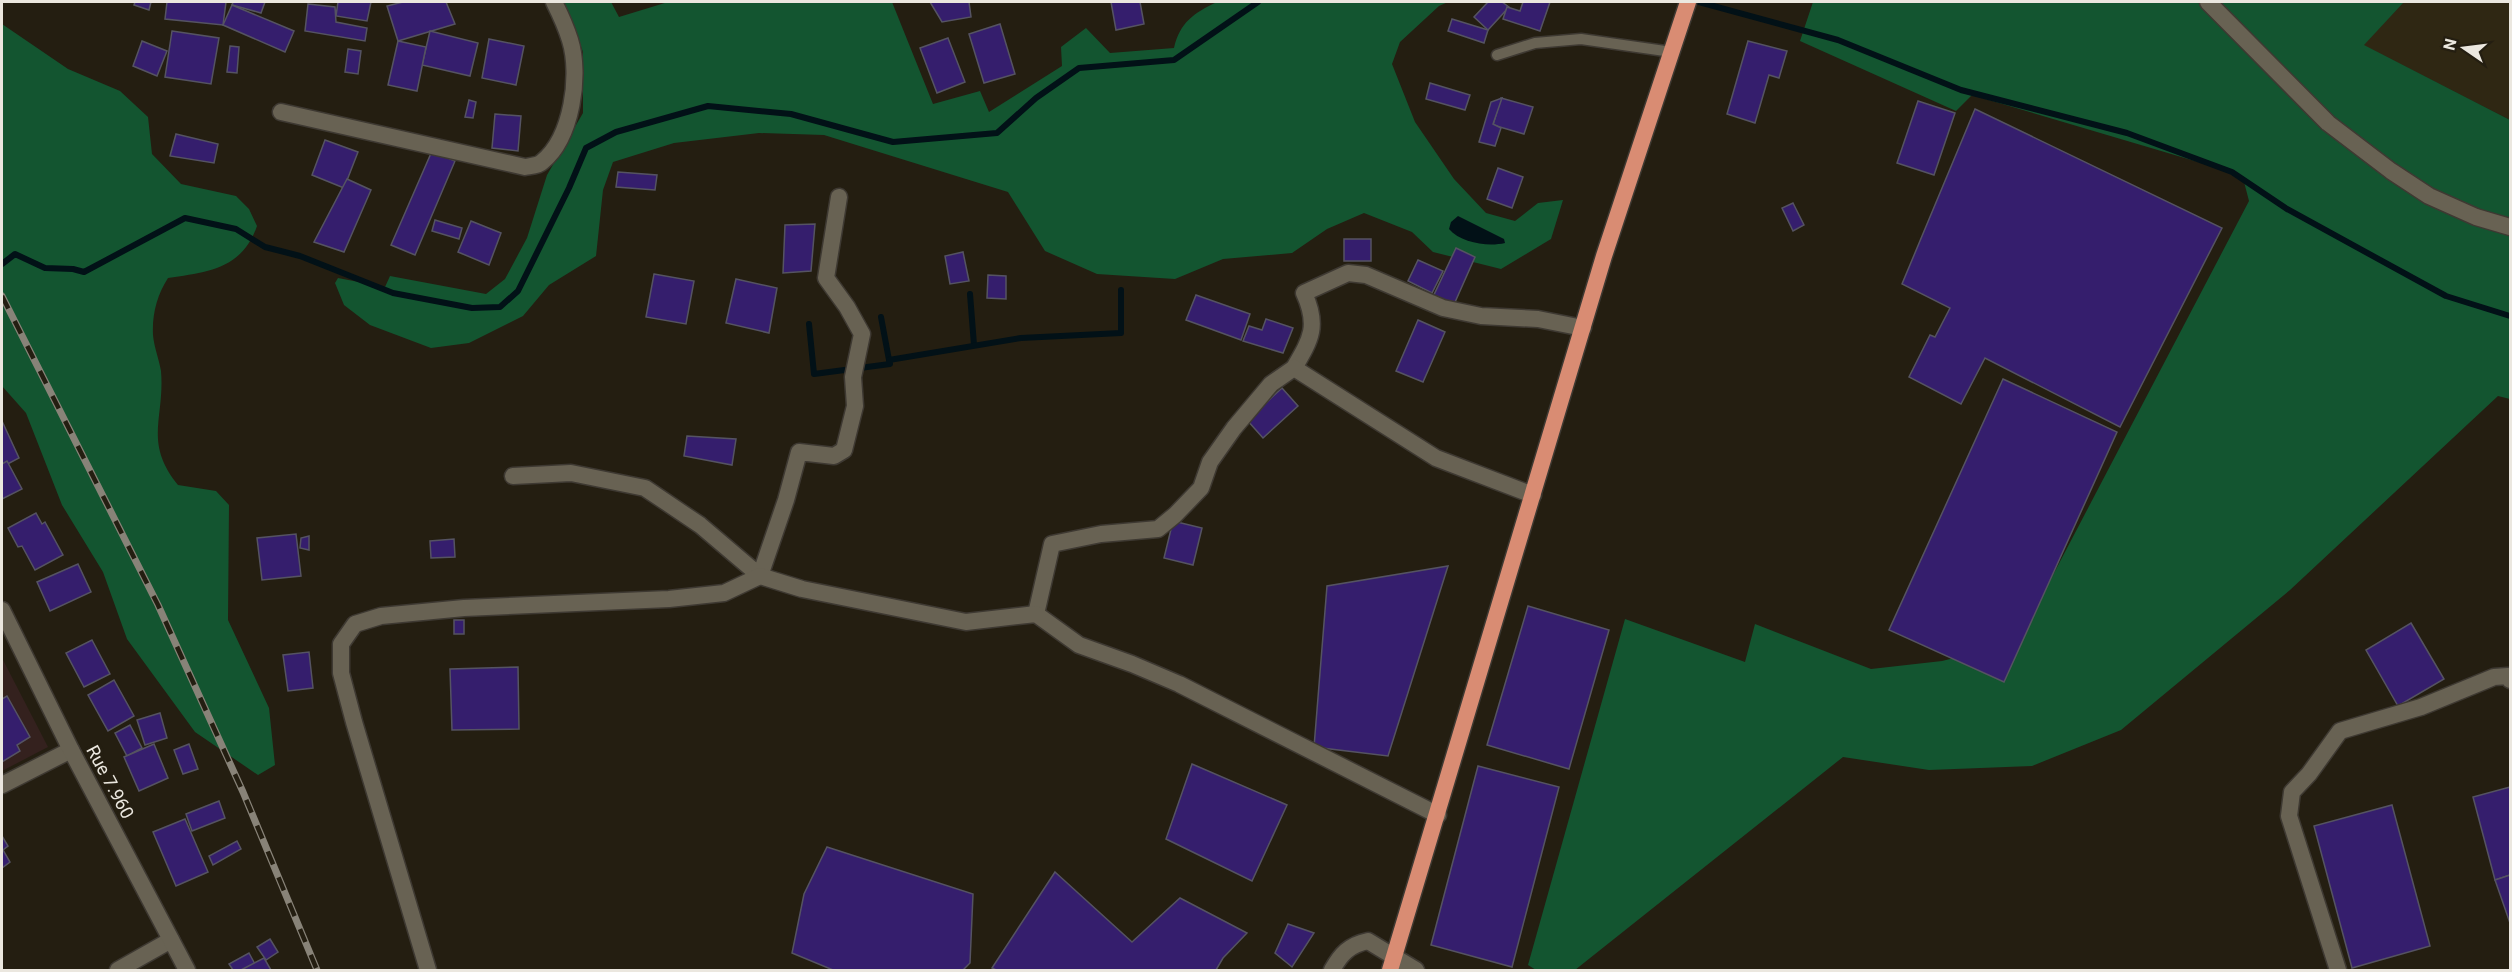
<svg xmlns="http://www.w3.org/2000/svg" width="2512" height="972" font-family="Roboto,sans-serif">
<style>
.built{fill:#2f2713}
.education{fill:#34211e}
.green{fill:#135530}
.water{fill:#021117}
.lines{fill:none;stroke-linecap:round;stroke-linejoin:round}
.stream{stroke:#021117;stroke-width:6}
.building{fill:#351e6d;stroke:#555362;stroke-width:1.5}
.service-casing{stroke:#3e3932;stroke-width:13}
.minor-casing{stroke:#3e3932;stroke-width:19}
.tertiary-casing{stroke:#3e3932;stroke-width:19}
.trunk-casing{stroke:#3e3932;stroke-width:19}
.service{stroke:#686253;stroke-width:10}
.minor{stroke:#686253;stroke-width:16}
.tertiary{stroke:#686253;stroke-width:16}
.trunk{stroke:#d98c73;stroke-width:16}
.rail-casing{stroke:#888378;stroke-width:7}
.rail{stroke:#241e11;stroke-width:4.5;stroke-dasharray:14;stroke-linecap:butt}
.labels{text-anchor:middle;stroke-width:6;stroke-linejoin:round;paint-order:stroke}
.street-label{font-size:18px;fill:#ebe7df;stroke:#241e11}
</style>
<rect width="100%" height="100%" fill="#241e11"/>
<polygon class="built" points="2404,2 2510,2 2510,120 2363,45"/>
<polygon class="education" points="2,658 48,747 2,771"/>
<g class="green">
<path d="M564 2H611L619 17 668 2H892L933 104 980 91 989 112 1062 66 1061 47 1086 28 1110 53 1174 48C1180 22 1194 13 1217 2H1448L1439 6 1400 42 1392 64 1415 122 1454 179 1486 213 1515 221 1538 203 1563 200 1551 239 1501 269 1433 252 1412 232 1364 213 1327 229 1292 253 1223 259 1175 279 1097 274 1045 251 1008 192 824 135 759 133 674 143 613 162 603 190 596 256 549 285 523 316 469 343 431 348 370 325 344 305 335 283 338 278 385 287 390 276 486 294 505 279 527 238 547 175 583 113V52Z"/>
<polygon points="1813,2 2404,2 2364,45 2510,120 2510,399 2498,396 2290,590 2121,730 2032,766 1929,770 1843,757 1575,970 1536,970 1528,965 1625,619 1745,662 1755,624 1871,669 1942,661 2007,645 2043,594 2249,201 2243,178 2232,172 1972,95 1956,111 1800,41"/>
<path d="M2 24 68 69 120 91 148 117 152 154 181 184 236 196 249 209 257 226C242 269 208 272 168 278 157 295 152 314 153 335 154 347 159 359 161 371 165 418 143 442 178 485L216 491 229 505 228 620 269 708 275 765 258 775 195 732 127 639 103 572 62 505 26 413 2 386Z"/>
</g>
<path class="water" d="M1458 216 1504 239 1505 243C1488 247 1461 243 1449 229L1451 222Z"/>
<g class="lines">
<g class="stream">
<polyline points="1699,2 1838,40 1961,90 2127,133 2232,172 2287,209 2446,296 2510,316"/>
<polyline points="2,264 15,254 45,268 73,269 84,272 185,218 236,229 265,247 300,256 393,293 472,308 500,307 518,291 569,188 586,148 616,132 708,106 791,114 893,142 997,133 1036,98 1079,68 1174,60 1258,2"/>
<polyline points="970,294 974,345"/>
<polyline points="881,317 889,360"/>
<polyline points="809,324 814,374 890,364 889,360 1021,338 1121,333 1121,290"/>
</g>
</g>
<g class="building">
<polygon points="135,2 151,2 149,10 134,5"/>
<polygon points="167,2 226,2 223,25 165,19"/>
<polygon points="233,2 265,2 261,13 232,5"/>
<polygon points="338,2 371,2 367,21 336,16"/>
<polygon points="403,2 446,2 455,24 398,41 387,6"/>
<polygon points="930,2 969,2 971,17 942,22"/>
<polygon points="1111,2 1140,2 1144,24 1116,30"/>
<polygon points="1488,2 1502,2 1509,7 1488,30 1474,17"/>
<polygon points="1523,2 1550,2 1540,31 1503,19 1507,7 1520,11"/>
<polygon points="308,4 335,7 336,22 367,28 365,41 305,31"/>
<polygon points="232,5 294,31 285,52 223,25"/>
<polygon points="1452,19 1488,30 1484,43 1448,31"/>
<polygon points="1000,24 1015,74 984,83 969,34"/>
<polygon points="172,31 219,38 211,84 165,77"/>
<polygon points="430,31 478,43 470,76 422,65"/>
<polygon points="948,38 965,82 937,93 920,48"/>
<polygon points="489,39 524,46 516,85 482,78"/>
<polygon points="142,41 167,51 157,76 133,66"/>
<polygon points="398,41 426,47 417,91 388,85"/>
<polygon points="1748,41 1787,51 1779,78 1769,75 1755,123 1727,114"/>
<polygon points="230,46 239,47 237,73 227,72"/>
<polygon points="348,49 361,51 358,74 345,72"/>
<polygon points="1430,83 1470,95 1465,110 1426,99"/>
<polygon points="1501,98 1533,107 1524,134 1493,125"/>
<polygon points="1502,98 1493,124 1501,128 1495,146 1479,142 1491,102"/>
<polygon points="469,100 476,102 473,118 465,117"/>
<polygon points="1918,101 1955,113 1934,175 1897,163"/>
<polygon points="1975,109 2222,228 2120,427 1985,358 1961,404 1909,377 1930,335 1935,337 1950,308 1902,284"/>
<polygon points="495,114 521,116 518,151 492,148"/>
<polygon points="176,134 218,144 214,163 170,156"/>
<polygon points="325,140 358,152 344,188 312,175"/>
<polygon points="432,151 455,161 415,255 391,245"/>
<polygon points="1498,168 1523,177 1512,208 1487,199"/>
<polygon points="618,172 657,175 655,190 616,187"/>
<polygon points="347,179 371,190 344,252 314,242"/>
<polygon points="1793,203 1804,225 1793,231 1782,208"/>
<polygon points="435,220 462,228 459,239 432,231"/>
<polygon points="471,221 501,233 489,265 458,252"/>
<polygon points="815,224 811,271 783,273 785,225"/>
<rect x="1344" y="239" width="27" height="22"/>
<polygon points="1456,248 1475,257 1452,309 1432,299"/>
<polygon points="963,252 969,281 950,284 945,256"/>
<polygon points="1418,260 1443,271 1432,293 1408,281"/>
<polygon points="654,274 694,281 686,324 646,317"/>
<polygon points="988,275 1006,276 1006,299 987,298"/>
<polygon points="736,279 777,288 769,333 726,323"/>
<polygon points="1196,295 1250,314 1241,340 1186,320"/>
<polygon points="1266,319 1293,328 1283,353 1243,341 1249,326 1262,330"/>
<polygon points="1418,320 1445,332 1423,382 1396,371"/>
<polygon points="2003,379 2117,432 2004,682 1889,630"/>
<polygon points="1282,388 1298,406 1263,438 1247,420"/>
<polygon points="2,421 19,458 2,467"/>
<polygon points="687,436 736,439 732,465 684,456"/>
<polygon points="7,461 22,489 2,499 2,464"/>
<polygon points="36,513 42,524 45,522 63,555 35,570 22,546 18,547 8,528"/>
<polygon points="1173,521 1202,528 1193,565 1164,558"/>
<polygon points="296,534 301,576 262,580 257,538"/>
<polygon points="309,536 309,550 300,548 301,538"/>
<polygon points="454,539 455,557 431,558 430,541"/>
<polygon points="78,564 91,592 50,611 37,582"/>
<polygon points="1448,566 1388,756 1314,747 1327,586"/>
<polygon points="1528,606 1609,630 1569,769 1487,745"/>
<rect x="454" y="620" width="10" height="14"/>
<polygon points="2411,623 2444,679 2398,706 2366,650"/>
<polygon points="92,640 110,674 84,687 66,653"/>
<polygon points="309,652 313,688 288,691 283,655"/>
<polygon points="518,667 519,729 452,730 450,669"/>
<polygon points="114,680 134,716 108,731 88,695"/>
<polygon points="7,696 30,737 17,745 20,751 2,762 2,699"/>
<polygon points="160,713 167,738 145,745 137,720"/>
<polygon points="130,725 142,748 127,756 115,733"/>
<polygon points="154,744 168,778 139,791 124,757"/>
<polygon points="189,744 198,769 183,774 174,750"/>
<polygon points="1192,764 1287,805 1252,881 1166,839"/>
<polygon points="1478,766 1559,787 1512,967 1431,945"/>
<polygon points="2510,787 2510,875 2495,880 2473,797"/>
<polygon points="219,801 225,818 192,831 186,814"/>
<polygon points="2392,805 2430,946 2352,968 2314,826"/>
<polygon points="185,819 208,872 176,886 153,832"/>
<polygon points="2,836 8,846 3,850 10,862 2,868"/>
<polygon points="237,841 241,849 213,865 209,856"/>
<polygon points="827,847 973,894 970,963 963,970 833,970 792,953 804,894"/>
<polygon points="1055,872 1132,942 1180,898 1247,933 1223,958 1216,970 996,970 992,968"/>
<polygon points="2510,875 2510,923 2495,880"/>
<polygon points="1288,924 1314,933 1292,967 1275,953"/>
<polygon points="270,939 278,952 266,960 257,947"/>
<polygon points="249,953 256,966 249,970 233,970 229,964"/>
<polygon points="264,958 271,970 241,970"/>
</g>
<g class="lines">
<g class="service-casing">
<polyline id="service" points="1497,55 1535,43 1581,39 1672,52"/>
</g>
<g class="minor-casing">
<g id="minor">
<polyline points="2208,2 2328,123 2391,171 2429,196 2476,217 2510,227"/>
<path d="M281 112 525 167C530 166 538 166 542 162 572 138 581 75 570 40 566 27 560 14 554 2"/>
<path d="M1294 368C1311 339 1319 326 1304 293L1348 273 1366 275 1443 308 1481 316 1538 319 1583 328"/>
<polyline points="513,476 571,473 645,488 700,525 760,576 786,500 799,452 834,456 844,450 855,406 853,377 862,334 847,307 826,278 839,197"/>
<polyline points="1036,614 1052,544 1101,534 1158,529 1175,515 1201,488 1210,462 1234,428 1271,384 1294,368 1436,458 1533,495"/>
<polyline points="2,785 71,750"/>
<polyline points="118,970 171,940"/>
<polyline points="428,970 354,722 341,673 341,644 355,624 381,616 464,608 669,599 724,593 760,576 802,589 966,622 1036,614 1079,645 1132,664 1179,684 1438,815"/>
<path d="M1332 970C1341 954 1349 945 1368 941L1416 970"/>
<polyline points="2338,970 2289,816 2292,792 2309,774 2340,731 2421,707 2494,677 2508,676 2510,680"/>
</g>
</g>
<g class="tertiary-casing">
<polyline id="tertiary" points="2,610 71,750 187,970"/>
</g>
<g class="trunk-casing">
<polyline id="trunk" points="1390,970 1604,256 1688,2"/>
</g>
<use href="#service" class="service"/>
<use href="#minor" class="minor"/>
<use href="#tertiary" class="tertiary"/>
<use href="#trunk" class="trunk"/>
<g class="rail-casing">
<polyline id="rail" points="2,296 158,605 243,792 317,970"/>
</g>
<use href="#rail" class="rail"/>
</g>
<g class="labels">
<g class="street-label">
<text transform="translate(110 782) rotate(62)" y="6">Rue 7.960</text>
</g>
</g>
<rect width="2512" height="972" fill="none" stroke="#ebe7df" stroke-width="6"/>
<g transform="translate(2464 48) rotate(284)" stroke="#241e11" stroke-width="4.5" paint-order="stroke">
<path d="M0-4.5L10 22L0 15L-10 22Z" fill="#ebe7df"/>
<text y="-9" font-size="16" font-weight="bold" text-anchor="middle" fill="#ebe7df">N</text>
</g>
</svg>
